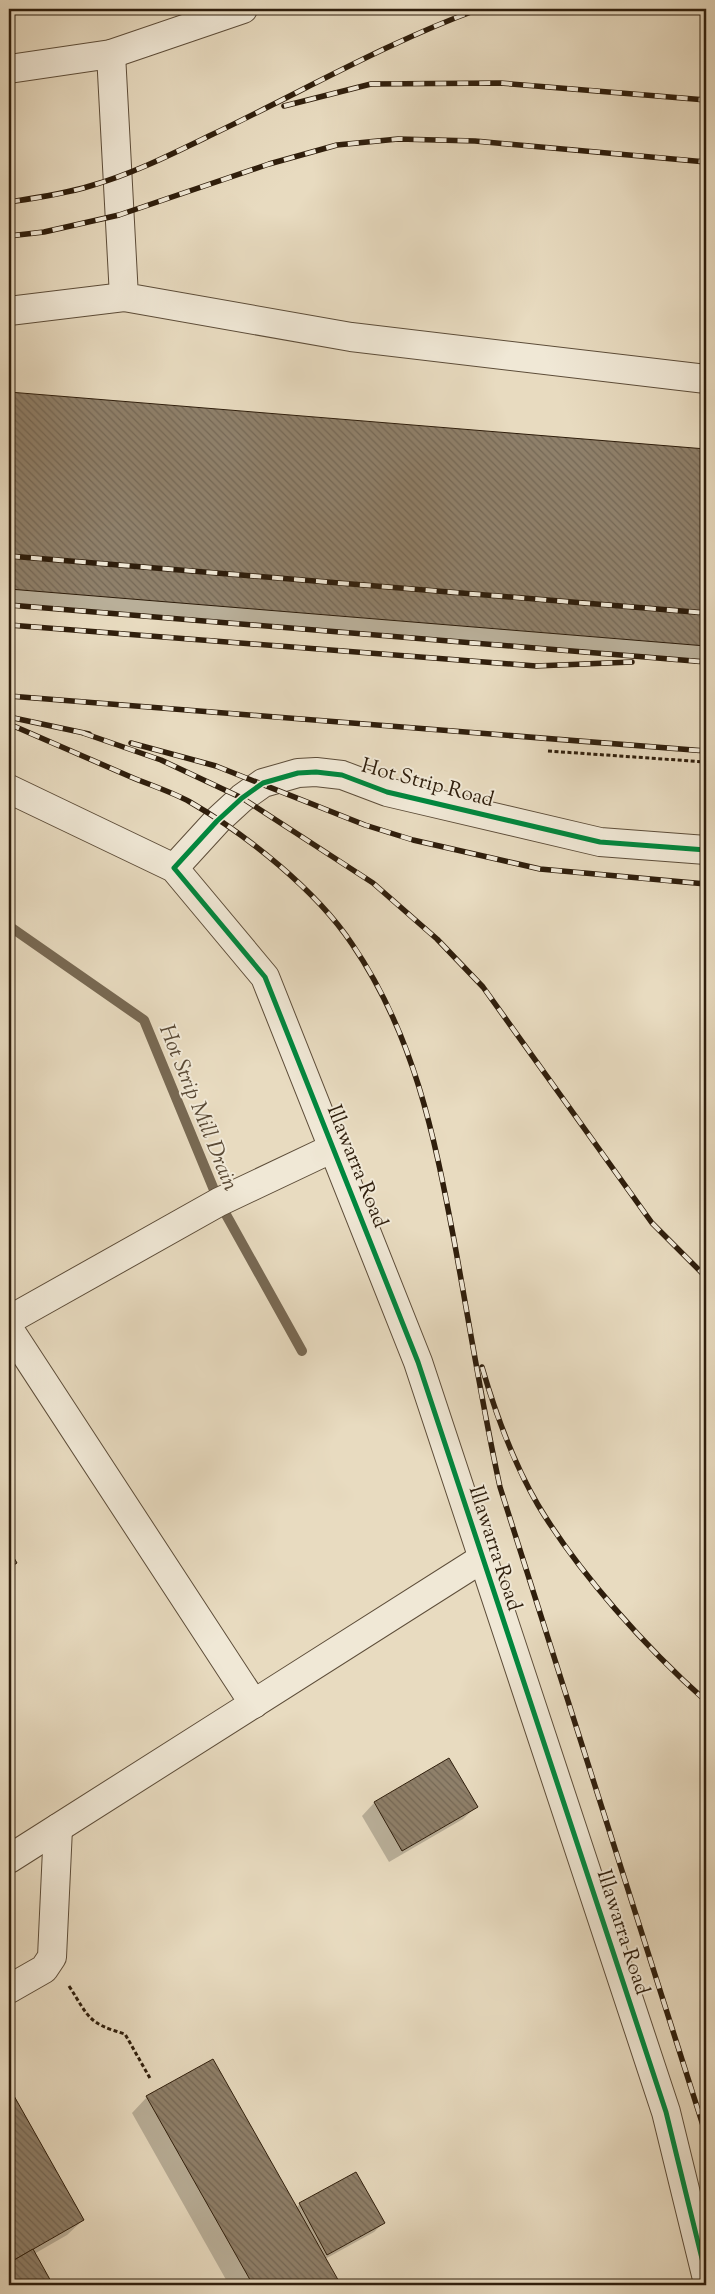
<svg xmlns="http://www.w3.org/2000/svg" width="715" height="2294" font-family="'Sorts Mill Goudy',serif">
<style>
.shadow{fill:#0003}
.lines{fill:none;stroke-linecap:round;stroke-linejoin:round}
.stream{stroke:#786953;stroke-width:10}
.building{fill:url(#building-back-hatch);stroke:#2f1e0c}
.minor-casing{stroke:#5d4d39;stroke-width:30}
.path{stroke:#2f1e0c;stroke-width:3;stroke-dasharray:4 2.5;stroke-linecap:butt}
.minor{stroke:#f0e8d6;stroke-width:28}
.rail-casing{stroke:#2f1e0c;stroke-width:5.5}
.rail{stroke:#f0e8d6;stroke-width:4;stroke-dasharray:11;stroke-linecap:butt}
.cycleway-casing{stroke:#f0e8d6;stroke-width:8}
.cycleway{stroke:#00873e;stroke-width:5}
.labels{text-anchor:middle;stroke-width:4;stroke-linejoin:round;paint-order:stroke}
.street-label{font-size:21px;fill:#2f1e0c;stroke:#f0e8d6}
.water-label{font-size:22px;font-style:italic;fill:#5a4a36;stroke:#f0e8d6}
</style>
<defs>
<pattern id="building-back-hatch" width="6" height="6" patternUnits="userSpaceOnUse" patternTransform="scale(1.25)"><rect width="6" height="6" fill="#8f806a"/><path d="M-1 5l2 2M0 0l6 6M5-1l2 2" fill="none" stroke="#756856"/></pattern>
</defs>
<rect width="100%" height="100%" fill="#e8dbc0"/>
<filter id="stains"><feTurbulence type="fractalNoise" baseFrequency=".004" numOctaves="4"/><feColorMatrix values="0 0 0 0 .2 0 0 0 0 .09 0 0 0 0 .02 0 0 0 .5 -.17"/></filter>
<radialGradient id="worn" r=".72"><stop offset=".6" stop-color="#630" stop-opacity="0"/><stop offset="1" stop-color="#630" stop-opacity=".3"/></radialGradient>
<g class="shadow">
<polygon points="9,393 706,451 706,663 9,605"/>
<polygon points="449,1760 476,1807 463,1819 389,1862 362,1816 374,1803"/>
<polygon points="9,2090 83,2220 67,2235 34,2254 52,2285 9,2285"/>
<polygon points="147,2097 296,2208 300,2204 383,2223 374,2232 325,2259 339,2285 229,2285 132,2113"/>
</g>
<g class="lines">
<polyline class="stream" points="9,926 144,1020 219,1202 302,1351"/>
</g>
<g class="building">
<polygon points="9,392 706,449 706,646 9,589"/>
<polygon points="9,1549 17,1563 9,1568"/>
<polygon points="449,1758 478,1807 402,1851 374,1802"/>
<polygon points="213,2059 341,2285 253,2285 146,2096"/>
<polygon points="9,2087 84,2220 9,2263"/>
<polygon points="356,2172 385,2223 327,2255 299,2203"/>
<polygon points="33,2249 53,2285 9,2285 9,2263"/>
</g>
<g class="lines">
<g class="minor-casing">
<g id="minor">
<polyline points="111,54 124,297 351,337 706,379"/>
<polyline points="9,69 111,54 243,9"/>
<polyline points="9,311 124,297"/>
<polyline points="9,789 174,868 265,977 418,1362 666,2112 706,2275"/>
<polyline points="174,868 217,821 242,798 263,783 298,773 316,772 342,775 387,792 600,842 706,850"/>
<polyline points="9,1320 219,1202 333,1148"/>
<polyline points="9,1329 254,1704"/>
<polyline points="9,1859 483,1558"/>
<polyline points="9,1989 44,1969 52,1957 58,1828"/>
</g>
</g>
<g class="path">
<polyline points="548,751 706,762"/>
<path d="M69 1986C89 2017 87 2023 125 2034L151 2080"/>
</g>
<use href="#minor" class="minor"/>
<g class="rail-casing">
<g id="rail">
<polyline points="284,106 371,84 500,83 706,100"/>
<path d="M9 202C36 198 64 194 90 186 132 174 170 155 209 136 298 94 385 43 479 9"/>
<polyline points="9,236 44,232 119,215 269,164 337,145 398,139 475,141 706,162"/>
<polyline points="9,556 706,613"/>
<polyline points="9,605 706,662"/>
<polyline points="9,625 536,666 632,662"/>
<polyline points="9,696 706,751"/>
<polyline points="9,717 89,734"/>
<path d="M9 724C50 742 90 759 131 777 150 785 172 792 190 802 247 835 316 890 352 944 414 1035 434 1134 454 1240 469 1322 482 1405 500 1487L706 2135"/>
<polyline points="83,733 161,760 242,798 373,883 437,939 483,987 652,1223 706,1277"/>
<polyline points="131,743 216,766 365,825 413,840 540,869 706,884"/>
<path d="M482 1367C496 1415 513 1462 538 1505 578 1572 647 1649 706 1701"/>
</g>
</g>
<use href="#rail" class="rail"/>
<g class="cycleway-casing">
<polyline id="cycleway" points="706,850 600,842 387,792 342,775 316,772 298,773 263,783 242,798 217,821 174,868 265,977 418,1362 666,2112 706,2275"/>
</g>
<use href="#cycleway" class="cycleway"/>
</g>
<g class="labels">
<g class="street-label">
<text transform="translate(428 782) rotate(15)" y="7">Hot Strip Road</text>
<text transform="translate(358 1166) rotate(68)" y="7">Illawarra Road</text>
<text transform="translate(496 1548) rotate(72)" y="7">Illawarra Road</text>
<text transform="translate(624 1932) rotate(72)" y="7">Illawarra Road</text>
</g>
<g class="water-label">
<text transform="translate(200 1107) rotate(68)" y="8">Hot Strip Mill Drain</text>
</g>
</g>
<rect width="715" height="2294" fill="none" stroke="#e8dbc0" stroke-width="30"/>
<rect x="10" y="10" width="695" height="2274" fill="none" stroke="#2f1e0c" stroke-width="2.5"/>
<rect x="15" y="15" width="685" height="2264" fill="none" stroke="#2f1e0c"/>
<rect width="100%" height="100%" filter="url(#stains)"/>
<rect width="100%" height="100%" fill="url(#worn)"/>
</svg>
